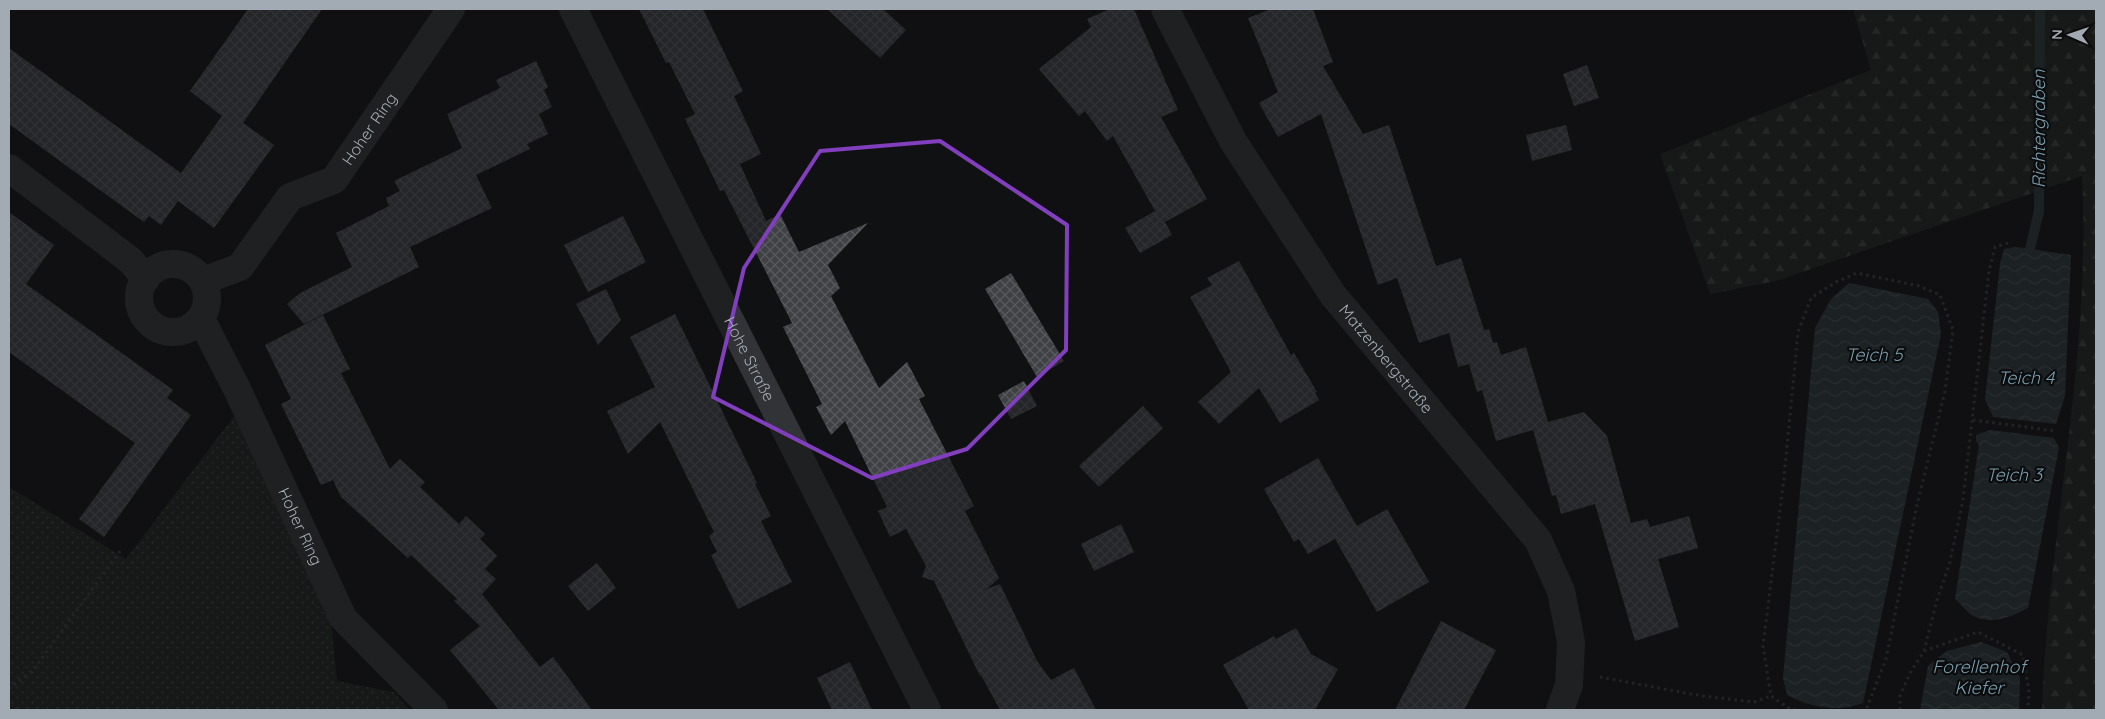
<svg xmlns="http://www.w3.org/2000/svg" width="2105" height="719" font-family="Quicksand,sans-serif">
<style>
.grass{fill:url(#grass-dots)}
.forest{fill:url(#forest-firs)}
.water{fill:url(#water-waves)}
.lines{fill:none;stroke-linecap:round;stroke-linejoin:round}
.stream{stroke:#2a353a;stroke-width:10}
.building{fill:url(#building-cross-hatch)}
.path{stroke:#383a3e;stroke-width:3;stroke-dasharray:2.5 4;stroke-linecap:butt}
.minor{stroke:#313337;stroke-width:28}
.marked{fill:none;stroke:#813fbd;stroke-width:4;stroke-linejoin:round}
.labels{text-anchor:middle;stroke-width:4.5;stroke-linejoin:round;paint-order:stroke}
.street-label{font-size:16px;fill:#a2aab3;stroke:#0c0c0d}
.water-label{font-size:18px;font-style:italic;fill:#789eaf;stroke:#0c0c0d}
</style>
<defs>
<pattern id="grass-dots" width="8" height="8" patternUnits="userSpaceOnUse" patternTransform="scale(1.25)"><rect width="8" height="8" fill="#1d251d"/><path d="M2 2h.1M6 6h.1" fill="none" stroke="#3b423b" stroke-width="1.8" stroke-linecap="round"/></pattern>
<pattern id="forest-firs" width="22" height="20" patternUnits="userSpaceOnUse" patternTransform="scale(1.25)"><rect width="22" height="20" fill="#1d251d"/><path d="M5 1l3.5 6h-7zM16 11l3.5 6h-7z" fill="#3b423b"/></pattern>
<pattern id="water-waves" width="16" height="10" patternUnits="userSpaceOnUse" patternTransform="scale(1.25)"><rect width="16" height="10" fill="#2a353a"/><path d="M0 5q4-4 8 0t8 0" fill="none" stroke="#465054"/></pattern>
<pattern id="building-cross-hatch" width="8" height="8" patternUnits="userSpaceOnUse" patternTransform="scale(1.25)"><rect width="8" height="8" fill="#3f4145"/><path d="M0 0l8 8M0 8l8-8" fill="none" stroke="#585a5d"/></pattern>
</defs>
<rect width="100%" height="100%" fill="#101112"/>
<polygon class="grass" points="234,416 330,611 337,681 394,692 409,710 9,710 9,487 126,559"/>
<path class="forest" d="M1853 9H2096V710H2042C2048 532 2092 355 2082 176L1776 281 1710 294 1660 154 1871 70Z"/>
<g class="water">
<polygon points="2016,247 2071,255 2065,396 2056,424 1993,417 1985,399 2000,264 2004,249"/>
<path d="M1849 283 1928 299 1938 312 1941 334 1863 703C1838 713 1809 707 1787 695L1783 678 1815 328 1831 299Z"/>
<path d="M1990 430 2054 438 2059 448 2028 608C2011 617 1993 625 1973 616 1967 613 1961 604 1955 599L1979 445 1976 441V435Z"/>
<polygon points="1981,642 2007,652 2020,678 2019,710 1920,710 1928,666 1947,651"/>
</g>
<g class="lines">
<polyline class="stream" points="2030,249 2039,211 2040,9"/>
</g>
<g class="building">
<polygon points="248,9 322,9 243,123 274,145 214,228 178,201 161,225 149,216 144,222 9,124 9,48 181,173 222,116 190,91"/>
<polygon points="639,9 703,9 743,91 734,96 761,154 740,164 766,221 780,214 799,252 868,223 828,265 840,288 831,296 879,388 907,362 925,396 919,399 974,506 965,511 999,578 987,589 1000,584 1037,661 1051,680 1074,668 1096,710 1000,710 981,675 980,676 934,581 922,577 926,566 906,529 890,537 878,511 887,507 845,421 831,435 816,407 822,404 783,327 792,323 724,190 720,191 685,119 695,114 669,62 666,63"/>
<polygon points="827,9 883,9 906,30 880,58"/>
<polygon points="1110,9 1134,9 1178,110 1161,117 1207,199 1165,222 1172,235 1140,253 1125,228 1155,211 1113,136 1107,141 1085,111 1079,116 1039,69 1091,27 1087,19"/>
<polygon points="1271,9 1313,9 1333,62 1323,66 1363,134 1389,125 1436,266 1461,258 1484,330 1489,329 1493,343 1497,342 1501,355 1526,347 1548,422 1584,412 1607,436 1631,523 1647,519 1650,527 1689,516 1698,548 1658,559 1679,627 1635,641 1595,504 1561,514 1556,495 1552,496 1533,430 1496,441 1482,390 1477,392 1469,364 1458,367 1449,333 1419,343 1397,278 1378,285 1321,114 1278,137 1259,103 1278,92 1248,18"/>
<polygon points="536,61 548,87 544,90 552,107 539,114 548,134 527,144 530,149 476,175 492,208 410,247 419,267 304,324 287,304 300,293 352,267 336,233 389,206 386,198 400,191 394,181 462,148 447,114 500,88 496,80"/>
<polygon points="1587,65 1599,98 1574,106 1563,74"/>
<polygon points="1566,125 1572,150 1532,161 1526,135"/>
<polygon points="9,212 54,245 26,284 173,390 167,398 191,415 104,537 79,519 135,443 9,352"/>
<polygon points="623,216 646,262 588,292 564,245"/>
<polygon points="1239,261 1291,355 1294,353 1317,392 1315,393 1319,400 1280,423 1259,388 1219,424 1198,402 1231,372 1190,297 1212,285 1207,278"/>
<polygon points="1011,273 1064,361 1037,377 985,289"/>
<polygon points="606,289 621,320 598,345 576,304"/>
<polygon points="675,314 757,483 755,484 771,516 761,521 792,582 738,609 711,555 717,552 709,536 714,532 660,422 628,454 607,411 655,387 630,337"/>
<polygon points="323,315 350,369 341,373 390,469 400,459 425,482 420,487 459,524 466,516 485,534 480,539 497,556 485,569 496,579 482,594 540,667 553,657 592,710 499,710 450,650 480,626 454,601 457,599 411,555 408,558 341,497 333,480 321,485 281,404 291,399 265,345"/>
<polygon points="1024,381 1037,406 1011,419 998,395"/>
<polygon points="1143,406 1163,428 1099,487 1079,466"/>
<polygon points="1318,458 1357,526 1387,509 1429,582 1377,612 1335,539 1308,554 1299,539 1294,542 1264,489"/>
<polygon points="1121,524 1134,552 1094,571 1081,544"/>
<polygon points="597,563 616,588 588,611 568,586"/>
<polygon points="1441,621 1496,650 1464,710 1395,710"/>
<polygon points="1296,628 1311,654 1338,669 1315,710 1249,710 1223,665 1274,636 1276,639"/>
<polygon points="850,662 872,710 832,710 817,678"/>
</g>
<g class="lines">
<g class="path">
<polyline points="1973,420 2056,431"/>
<polyline points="1924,651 1978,632 2023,655 2029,692 2028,710"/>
<polyline points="1600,677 1702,696 1754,702 1771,696"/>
<polyline points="9,689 34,669 121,550"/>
<polyline points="1796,710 1790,709 1771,696 1763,646 1784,478 1798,332 1811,298 1836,282 1857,273 1919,286 1940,295 1953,330 1945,391 1917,505 1886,659 1866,710"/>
<polyline points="1900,710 1900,696 1910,673 1924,651 1937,600 1950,562 1963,500 1989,271 1995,247 2012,242"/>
</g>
<g class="minor">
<path id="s1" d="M573 9 927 710"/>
<path id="s2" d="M1165 9 1233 141 1333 295 1538 540 1561 591 1571 642 1569 685 1560 710"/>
<polyline points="9,168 131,261 146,279"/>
<circle cx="173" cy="298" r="34"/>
<path id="s3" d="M203 281 240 267 290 197 334 180 451 9"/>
<path id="s4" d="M201 319 238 391 343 618 434 710"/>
</g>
</g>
<path d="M0 0H2105V719H0ZM940 141 1067 225 1066 350 967 449 872 478 713 397 744 268 820 151Z" fill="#101112" fill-opacity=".55" fill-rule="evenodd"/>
<path class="marked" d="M940 141 1067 225 1066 350 967 449 872 478 713 397 744 268 820 151Z"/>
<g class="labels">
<g class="street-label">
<text dy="6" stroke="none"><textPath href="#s3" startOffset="235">Hoher Ring</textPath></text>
<text dy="6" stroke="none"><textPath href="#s2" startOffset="415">Matzenbergstraße</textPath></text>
<text dy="6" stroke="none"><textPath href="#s1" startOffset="392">Hohe Straße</textPath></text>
<text dy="6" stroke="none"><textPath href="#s4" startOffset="230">Hoher Ring</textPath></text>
</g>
<g class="water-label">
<text transform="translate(2039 129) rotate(-90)" y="6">Richtergraben</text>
<text x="1874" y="361">Teich 5</text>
<text x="2026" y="384">Teich 4</text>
<text x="2014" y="481">Teich 3</text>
<text x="1979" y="673">Forellenhof<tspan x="1979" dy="21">Kiefer</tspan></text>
</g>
</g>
<rect width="2105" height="719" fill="none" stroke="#a2aab3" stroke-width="20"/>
<g transform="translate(2070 35) rotate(272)" stroke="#0c0c0d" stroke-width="4" paint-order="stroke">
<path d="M0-4L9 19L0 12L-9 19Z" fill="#a2aab3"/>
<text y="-8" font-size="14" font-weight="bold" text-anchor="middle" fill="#a2aab3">N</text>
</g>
</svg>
